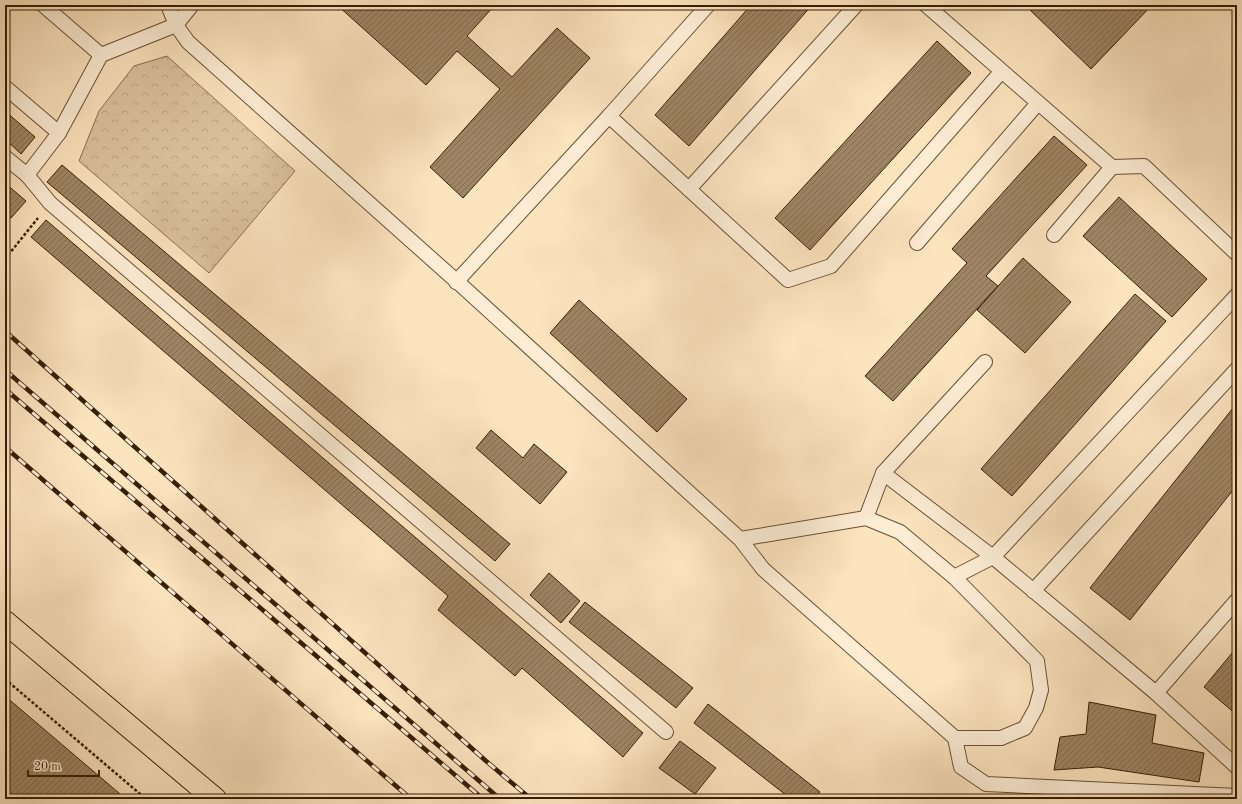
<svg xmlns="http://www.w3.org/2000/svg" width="1242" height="804" font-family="'Old Standard TT',serif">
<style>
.forest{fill:url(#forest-crowns);stroke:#8a7052}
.building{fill:url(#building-hatch);stroke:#381e04}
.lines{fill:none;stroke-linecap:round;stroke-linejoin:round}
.lane-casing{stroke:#695033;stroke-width:16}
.highway-casing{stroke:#381e04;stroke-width:24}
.path{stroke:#381e04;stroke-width:2.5;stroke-dasharray:3 2;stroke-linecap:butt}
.lane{stroke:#fdedd5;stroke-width:14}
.highway{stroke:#fce4bf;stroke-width:22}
.rail-casing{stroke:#381e04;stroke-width:4.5}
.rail{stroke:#fdedd5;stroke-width:3;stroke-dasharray:9;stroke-linecap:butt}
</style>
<defs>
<pattern id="forest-crowns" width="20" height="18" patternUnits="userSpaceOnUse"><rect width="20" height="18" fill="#dbc29f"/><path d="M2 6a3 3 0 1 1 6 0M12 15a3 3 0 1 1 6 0" fill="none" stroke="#bda687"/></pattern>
<pattern id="building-hatch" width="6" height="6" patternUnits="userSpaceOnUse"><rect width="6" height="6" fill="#9e8565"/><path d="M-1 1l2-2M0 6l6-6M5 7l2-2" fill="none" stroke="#826c51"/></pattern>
</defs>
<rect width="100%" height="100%" fill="#fce4bf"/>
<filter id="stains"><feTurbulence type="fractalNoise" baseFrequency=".005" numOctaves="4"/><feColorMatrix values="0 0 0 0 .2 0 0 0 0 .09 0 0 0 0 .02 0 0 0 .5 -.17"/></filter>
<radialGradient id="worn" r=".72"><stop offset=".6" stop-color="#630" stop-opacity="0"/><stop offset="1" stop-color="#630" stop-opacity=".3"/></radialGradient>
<polygon class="forest" points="167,56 295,171 209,273 79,161 99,111 134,66"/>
<g class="building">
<polygon points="337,5 495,5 467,36 512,77 557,28 590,58 463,198 430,167 500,89 457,51 426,85"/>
<polygon points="751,5 812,5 689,146 655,115"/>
<polygon points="1033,5 1152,5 1091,69 1029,9"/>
<polygon points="937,41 971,73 810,250 775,218"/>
<polygon points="5,111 35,137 21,154 5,139"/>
<polygon points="1054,136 1087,165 986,276 998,286 893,401 865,376 967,263 952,249"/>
<polygon points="62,165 510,544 495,561 47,182"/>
<polygon points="5,183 26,201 11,218 5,213"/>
<polygon points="1119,197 1207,279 1172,317 1083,236"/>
<polygon points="46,220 643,733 623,757 522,668 515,676 438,610 448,596 31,237"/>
<polygon points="1023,258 1071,302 1025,353 977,310"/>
<polygon points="1135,294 1166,321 1012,496 981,469"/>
<polygon points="579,300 687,399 657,432 550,333"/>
<polygon points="1237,403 1237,485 1130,620 1090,588"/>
<polygon points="491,430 523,458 534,444 567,472 540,504 476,448"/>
<polygon points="549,573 580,601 561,623 530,595"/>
<polygon points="585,602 693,688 676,708 569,622"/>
<polygon points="1237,647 1237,715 1204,687"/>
<polygon points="5,696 126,799 5,799"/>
<polygon points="1089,702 1156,715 1152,743 1204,753 1199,782 1098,767 1054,770 1060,737 1086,734"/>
<polygon points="708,704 820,792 814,799 791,799 694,723"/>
<polygon points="680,741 716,768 695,794 659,768"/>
<polygon points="1002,795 1090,799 1001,799"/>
</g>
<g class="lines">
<g class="lane-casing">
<g id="lane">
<polyline points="43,5 101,55"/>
<polyline points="168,5 176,25 188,42 462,286 740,539 763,569 955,738 1001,738 1025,728 1036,708 1041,690 1037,661 954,577 900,532 866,518 740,539"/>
<polyline points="708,5 609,116 788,280 831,266 1001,72"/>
<polyline points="926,5 1112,167 1144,166 1237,254"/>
<polyline points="5,87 59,133"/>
<polyline points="5,157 27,175 59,133 101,55 176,25 192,5"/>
<polyline points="27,175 50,203 666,732"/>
<polyline points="689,189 856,5"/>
<polyline points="1054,235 1112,167"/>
<polyline points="917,243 1038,103"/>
<polyline points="456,282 609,116"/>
<polyline points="883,473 985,362"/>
<polyline points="866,518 883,473 993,557 1237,295"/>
<polyline points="954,577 993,557 1156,693 1237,767"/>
<polyline points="1033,591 1237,369"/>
<polyline points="1156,693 1237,600"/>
<polyline points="955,738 961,767 986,784 1237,796"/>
</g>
</g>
<g class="highway-casing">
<polyline id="highway" points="5,622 215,799"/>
</g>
<g class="path">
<polyline points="5,259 38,218"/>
<polyline points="5,679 146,799"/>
</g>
<use href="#lane" class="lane"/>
<use href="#highway" class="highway"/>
<g class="rail-casing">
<g id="rail">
<polyline points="5,331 486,761 531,799"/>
<polyline points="5,370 500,799"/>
<polyline points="5,389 483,799"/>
<polyline points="5,447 411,799"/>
</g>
</g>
<use href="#rail" class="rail"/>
</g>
<rect width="1242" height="804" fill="none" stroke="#fce4bf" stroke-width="20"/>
<rect x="6" y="6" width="1230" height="792" fill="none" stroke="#381e04" stroke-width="2"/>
<rect x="10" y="10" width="1222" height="784" fill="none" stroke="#381e04"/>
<path d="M28 770v6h71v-6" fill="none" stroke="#381e04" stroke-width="2"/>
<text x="34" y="770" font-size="12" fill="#381e04" stroke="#fdedd5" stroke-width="3" paint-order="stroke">20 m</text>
<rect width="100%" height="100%" filter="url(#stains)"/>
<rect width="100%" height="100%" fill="url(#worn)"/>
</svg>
